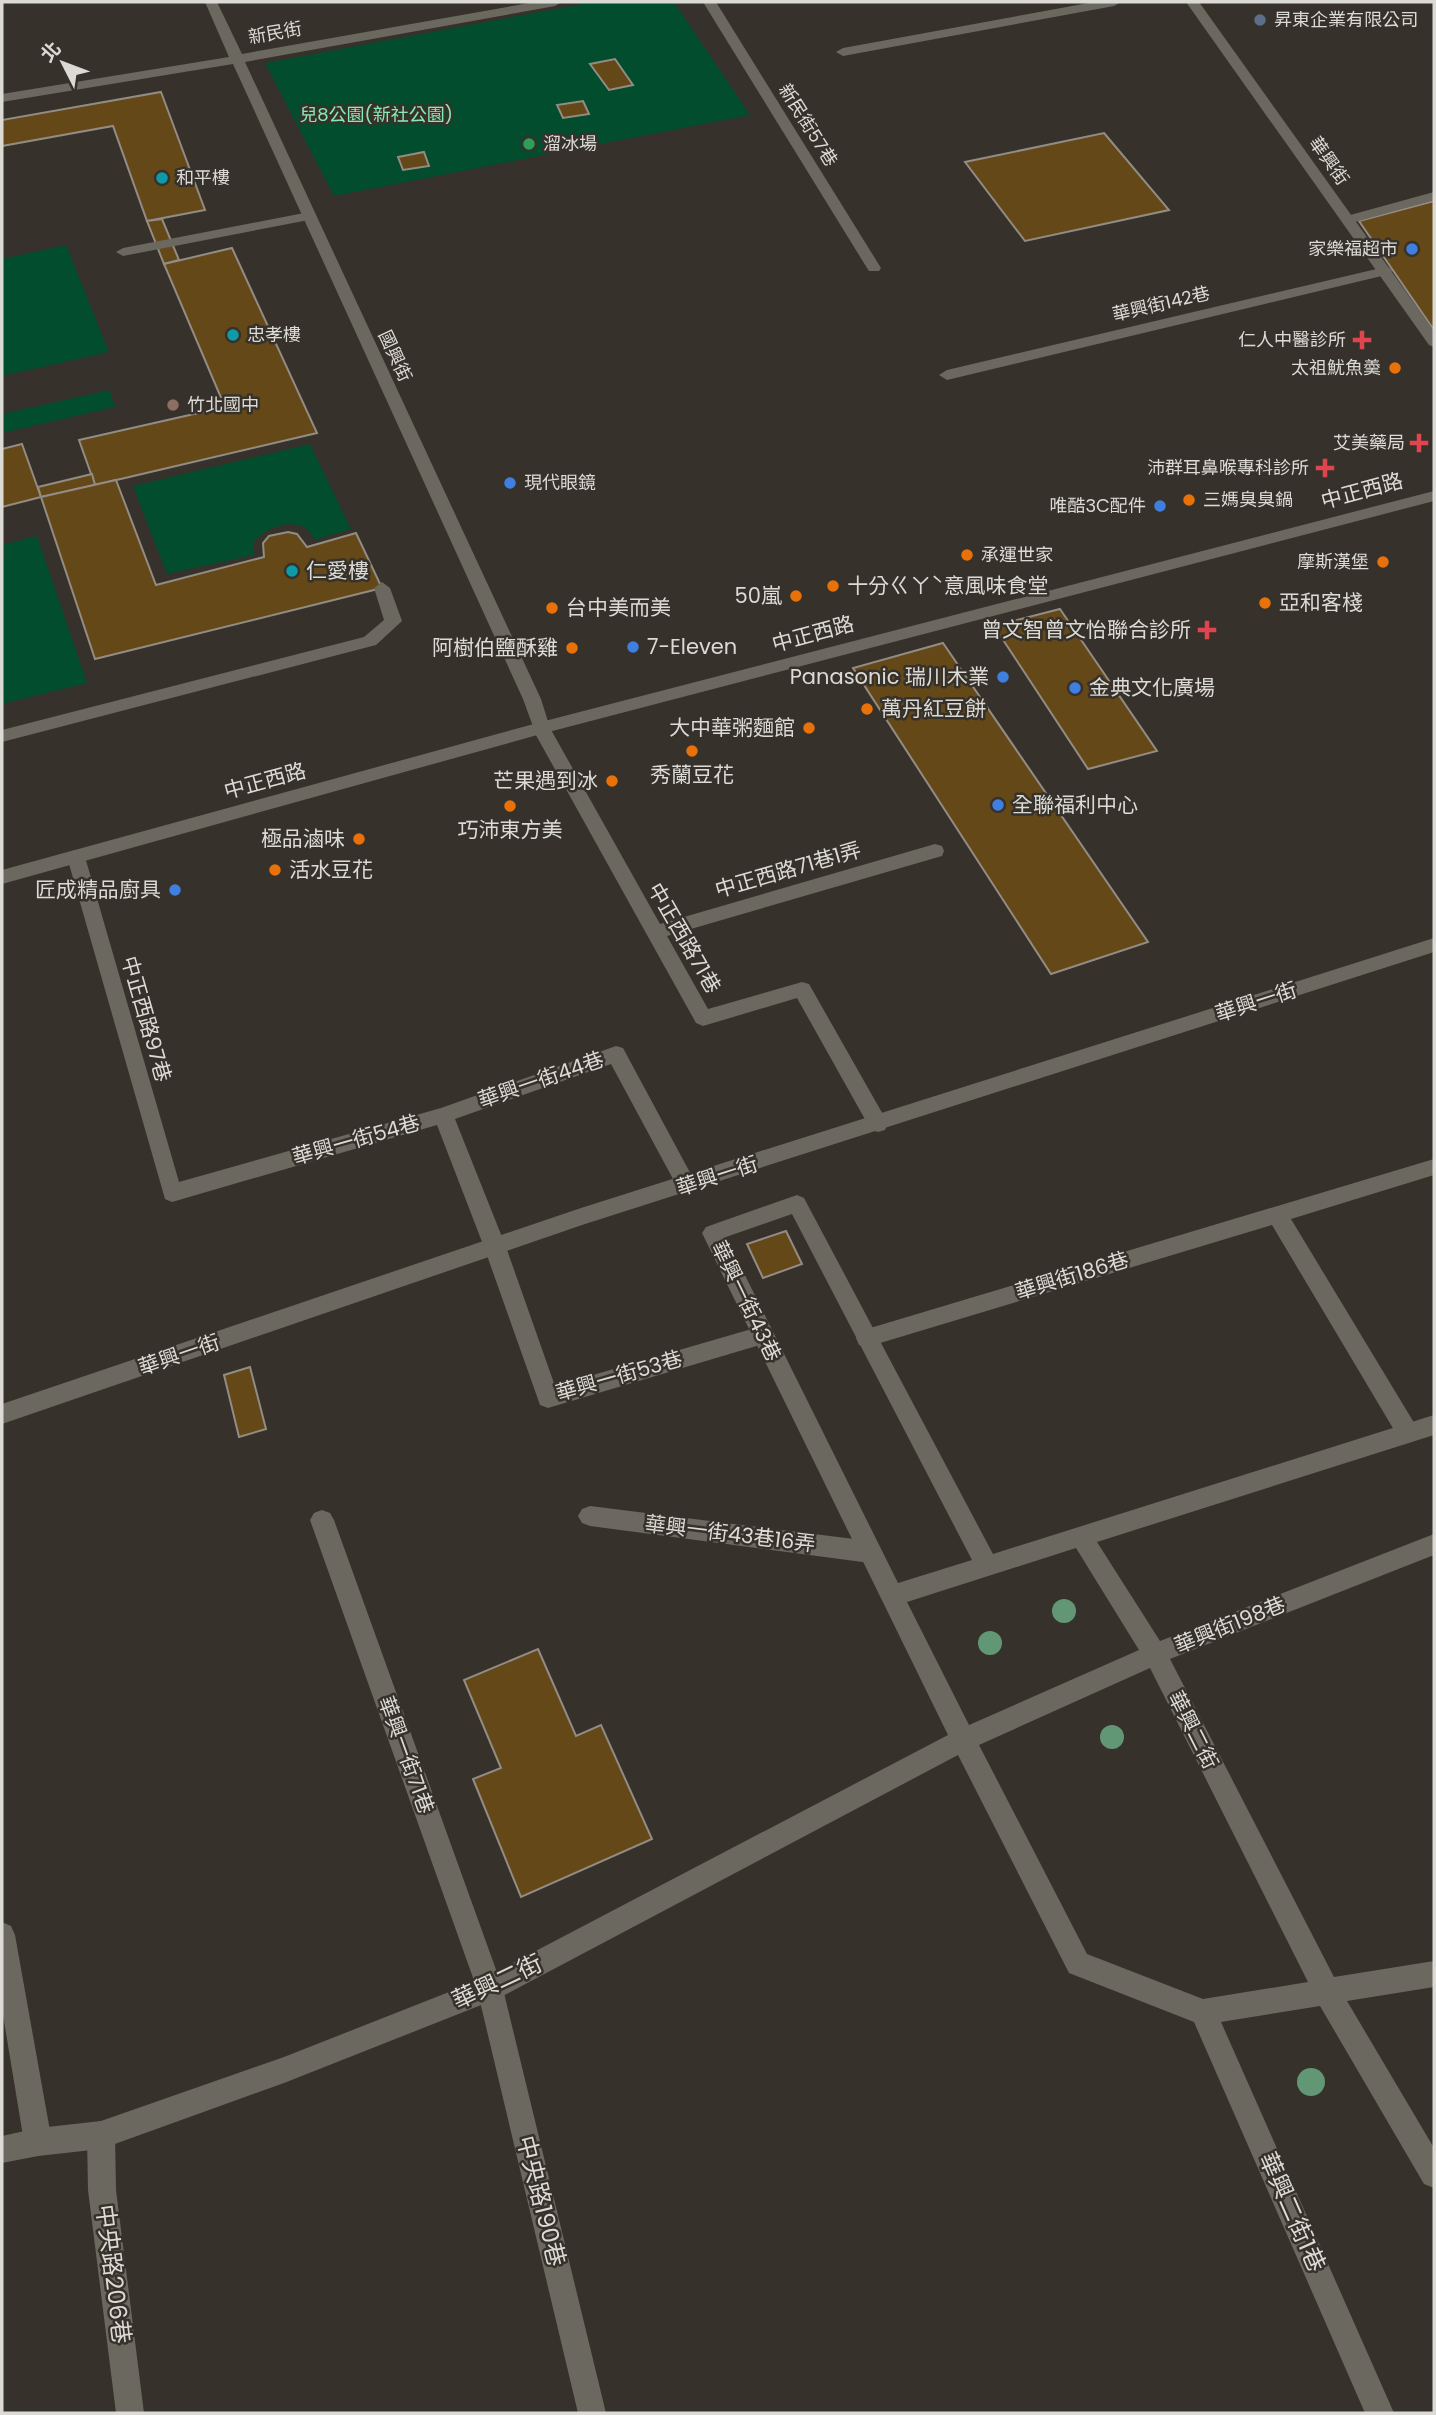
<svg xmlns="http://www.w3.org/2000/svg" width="1436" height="2415" font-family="Poppins,'Noto Sans TC',sans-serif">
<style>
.green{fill:#024d2e}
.building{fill:#654818;stroke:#928c84;stroke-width:2}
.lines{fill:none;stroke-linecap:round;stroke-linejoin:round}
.service{fill:#6b685f;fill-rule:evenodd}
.minor{fill:#6b685f;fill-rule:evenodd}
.tertiary{fill:#6b685f;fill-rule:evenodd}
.secondary{fill:#6b685f;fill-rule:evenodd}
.tree{fill:#629776}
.service-dot{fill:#5c6f8a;stroke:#36322b;stroke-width:2.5}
.leisure-dot{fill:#2e9e5b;stroke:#36322b;stroke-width:2.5}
.culture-dot{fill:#0f9aa8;stroke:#36322b;stroke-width:2.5}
.shop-dot{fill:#3f7fe0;stroke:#36322b;stroke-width:2.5}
.health-dot{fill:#e0444e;stroke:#36322b;stroke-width:2.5}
.food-dot{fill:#e8710a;stroke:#36322b;stroke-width:2.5}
.education-dot{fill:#8d6e63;stroke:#36322b;stroke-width:2.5}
.labels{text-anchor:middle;stroke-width:5;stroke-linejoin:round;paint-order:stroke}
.far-poi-label{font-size:18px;fill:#dcdad5;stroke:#36322b;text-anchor:start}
.far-street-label{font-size:18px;fill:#dcdad5;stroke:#36322b}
.far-park-label{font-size:18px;fill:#86eab3;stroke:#36322b}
.street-label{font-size:21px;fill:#dcdad5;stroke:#36322b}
.poi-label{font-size:21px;fill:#dcdad5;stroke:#36322b;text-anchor:start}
.near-street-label{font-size:24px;fill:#dcdad5;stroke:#36322b}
</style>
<rect width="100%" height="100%" fill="#36322b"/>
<g class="green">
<polygon points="593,2 674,2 750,115 334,196 265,63"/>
<polygon points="66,245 109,352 2,376 2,259"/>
<polygon points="109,390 115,407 2,433 2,414"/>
<path d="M310 444 351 529 315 540C312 536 308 529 304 527 286 519 263 529 253 543L254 555 167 574 133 486Z"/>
<polygon points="37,536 87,683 2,704 2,545"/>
</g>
<g class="building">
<polygon points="615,59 633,85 609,90 590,64"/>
<polygon points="161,92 205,210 147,221 113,126 2,146 2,120"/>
<polygon points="583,101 589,114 563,118 557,105"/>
<polygon points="1104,133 1169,210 1025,241 965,162"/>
<polygon points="424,152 429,166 403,170 398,157"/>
<polygon points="1434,201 1434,330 1359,221"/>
<polygon points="162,219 179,260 164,264 147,221"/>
<polygon points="232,248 317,433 95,485 79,440 225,407 164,264"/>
<polygon points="22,444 41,497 2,507 2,449"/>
<polygon points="92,474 95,485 41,497 38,487"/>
<polygon points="116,480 156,585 264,557 263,543 269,536 288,532 297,534 307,547 356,533 382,588 95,659 41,497"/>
<polygon points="1060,609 1157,751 1088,769 994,626"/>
<polygon points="943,643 1148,942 1051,974 853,668"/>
<polygon points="786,1231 802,1264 763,1278 747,1244"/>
<polygon points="250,1367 266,1429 239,1437 224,1375"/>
<polygon points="538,1649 576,1736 601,1725 652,1839 521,1897 473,1779 501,1768 464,1680"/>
</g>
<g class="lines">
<g class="service">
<polygon points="703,2 716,2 881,268 879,271 869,271 867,268"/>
<polygon points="1094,2 1121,2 1114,6 843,56 836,52 843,48"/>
<polygon points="1434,192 1434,200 1348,224 1341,220 1343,217"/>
<polygon points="309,212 316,216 314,219 123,256 116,252 123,248"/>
<polygon points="1385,267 1390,268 1392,271 1390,274 947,380 939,375 947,370"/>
<polygon points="382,582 390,588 402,621 376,645 2,742 2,730 364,637 384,620 374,588"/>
<polygon points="541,722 547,724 550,728 660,924 935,844 942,846 944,851 942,856 667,936 708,1009 802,982 809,984 885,1118 888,1124 885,1130 878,1132 871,1130 797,998 703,1026 696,1023 532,728 535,724"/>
<polygon points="76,850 83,852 85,857 179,1182 441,1108 616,1046 623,1048 694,1180 697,1186 694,1192 687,1194 680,1192 611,1064 455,1119 506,1247 555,1386 762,1326 770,1328 773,1335 770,1342 548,1408 540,1405 484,1247 437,1125 172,1202 165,1199 67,857 69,852"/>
<polygon points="1434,1159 1434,1175 1291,1219 1416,1426 1419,1433 1416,1440 1408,1443 1400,1440 1272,1225 867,1347 859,1345 856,1338 859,1331 867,1329"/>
<polygon points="590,1506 870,1541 878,1545 882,1552 878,1559 870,1563 590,1526 582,1523 578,1516 582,1509"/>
<polygon points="322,1510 330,1513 334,1520 503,1989 606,2413 578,2413 477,1989 310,1520 314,1513"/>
<polygon points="2,1922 11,1926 15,1935 52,2142 48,2152 38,2156 28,2152 24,2142 2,2009"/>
<polygon points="101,2121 111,2125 115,2135 116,2190 144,2413 116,2413 88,2190 87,2135 91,2125"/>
</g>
<g class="minor">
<polygon points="205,2 217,2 242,54 535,2 562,2 555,6 245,62 541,699 550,728 547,732 535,732 523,699 233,64 2,102 2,94 229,57"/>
<polygon points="1434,938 1434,952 582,1225 2,1424 2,1404 581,1208"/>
<path d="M797 1195 804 1198 993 1554 1434 1415V1435L1097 1542 1160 1641 1434 1534V1555L1170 1659 1334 1977 1434 1961V1987L1347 2001 1434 2148V2188L1424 2184 1320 2006 1221 2022 1394 2413H1365L1194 2022 1069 1973 958 1755 499 1998 284 2083 101 2149 38 2156 2 2163V2136L38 2128 101 2121 284 2057 482 1979 948 1735 702 1233 706 1227ZM792 1214 972 1560 898 1583 726 1237ZM1076 1548 1139 1650 969 1725 907 1602ZM1150 1668 1308 1982 1203 1999 1087 1954 979 1745Z"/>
</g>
<polygon class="tertiary" points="1186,2 1199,2 1434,331 1434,347 1429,345"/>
<polygon class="secondary" points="1434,491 1434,501 541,734 2,884 2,870 541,722"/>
</g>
<g class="tree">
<circle cx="1064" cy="1611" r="12"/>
<circle cx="990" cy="1643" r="12"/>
<circle cx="1112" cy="1737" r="12"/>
<circle cx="1311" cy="2082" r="14"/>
</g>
<circle class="service-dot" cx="1260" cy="20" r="7"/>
<circle class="leisure-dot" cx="529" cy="144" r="7"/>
<g class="culture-dot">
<circle cx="162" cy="178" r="7"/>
<circle cx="233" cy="335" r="7"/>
<circle cx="292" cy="571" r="7"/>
</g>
<g class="shop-dot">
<circle cx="1412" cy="249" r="7"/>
<circle cx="510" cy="483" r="7"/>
<circle cx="1160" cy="506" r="7"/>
<circle cx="633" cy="647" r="7"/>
<circle cx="1003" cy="677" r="7"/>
<circle cx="1075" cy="688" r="7"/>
<circle cx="998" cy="805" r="7"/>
<circle cx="175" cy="890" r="7"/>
</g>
<g class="health-dot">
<path d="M1358.5 329.5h7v7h7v7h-7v7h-7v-7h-7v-7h7z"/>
<path d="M1415.5 432.5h7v7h7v7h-7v7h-7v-7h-7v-7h7z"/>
<path d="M1321.5 457.5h7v7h7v7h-7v7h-7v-7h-7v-7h7z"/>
<path d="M1203.5 619.5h7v7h7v7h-7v7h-7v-7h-7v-7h7z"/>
</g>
<g class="food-dot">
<circle cx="1395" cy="368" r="7"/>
<circle cx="1189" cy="500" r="7"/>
<circle cx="967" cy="555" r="7"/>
<circle cx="1383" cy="562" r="7"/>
<circle cx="833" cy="586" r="7"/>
<circle cx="796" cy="596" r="7"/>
<circle cx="1265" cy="603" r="7"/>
<circle cx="552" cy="608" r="7"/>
<circle cx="572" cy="648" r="7"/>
<circle cx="867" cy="709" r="7"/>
<circle cx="809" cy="728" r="7"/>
<circle cx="692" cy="751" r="7"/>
<circle cx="612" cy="781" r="7"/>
<circle cx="510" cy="806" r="7"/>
<circle cx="359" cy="839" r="7"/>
<circle cx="275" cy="870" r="7"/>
</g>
<circle class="education-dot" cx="173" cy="405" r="7"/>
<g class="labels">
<g class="far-poi-label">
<text x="1274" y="26">昇東企業有限公司</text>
<text x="543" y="150">溜冰場</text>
<text x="176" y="184">和平樓</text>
<text x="1398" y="255" text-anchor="end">家樂福超市</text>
<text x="247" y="341">忠孝樓</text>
<text x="1346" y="346" text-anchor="end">仁人中醫診所</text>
<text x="1381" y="374" text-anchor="end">太祖魷魚羮</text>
<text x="187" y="411">竹北國中</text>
<text x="1405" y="449" text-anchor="end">艾美藥局</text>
<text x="1309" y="474" text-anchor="end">沛群耳鼻喉專科診所</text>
<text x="524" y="489">現代眼鏡</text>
<text x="1203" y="506">三媽臭臭鍋</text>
<text x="1146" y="512" text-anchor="end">唯酷3C配件</text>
<text x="981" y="561">承運世家</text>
<text x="1369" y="568" text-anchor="end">摩斯漢堡</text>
</g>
<g class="far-street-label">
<text transform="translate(275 33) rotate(-10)" y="6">新民街</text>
<text transform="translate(808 125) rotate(58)" y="6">新民街57巷</text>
<text transform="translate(1329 161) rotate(55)" y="6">華興街</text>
<text transform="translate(1161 304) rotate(-13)" y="6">華興街142巷</text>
<text transform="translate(395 356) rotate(65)" y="6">國興街</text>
</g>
<g class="far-park-label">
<text x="376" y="121">兒8公園(新社公園)</text>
</g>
<g class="street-label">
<text transform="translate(1362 491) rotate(-15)" y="7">中正西路</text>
<text transform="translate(813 634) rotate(-15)" y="7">中正西路</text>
<text transform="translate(265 781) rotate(-15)" y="7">中正西路</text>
<text transform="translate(788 870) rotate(-16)" y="7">中正西路71巷1弄</text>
<text transform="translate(684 938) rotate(60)" y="7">中正西路71巷</text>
<text transform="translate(1256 1002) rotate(-18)" y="7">華興一街</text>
<text transform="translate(146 1019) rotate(74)" y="7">中正西路97巷</text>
<text transform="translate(541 1080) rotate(-19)" y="7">華興一街44巷</text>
<text transform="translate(356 1140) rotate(-16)" y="7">華興一街54巷</text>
<text transform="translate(717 1176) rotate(-18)" y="7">華興一街</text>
<text transform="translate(1072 1276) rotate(-17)" y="7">華興街186巷</text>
<text transform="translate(746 1301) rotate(64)" y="7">華興一街43巷</text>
<text transform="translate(179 1355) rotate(-19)" y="7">華興一街</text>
<text transform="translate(619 1376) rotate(-16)" y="7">華興一街53巷</text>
<text transform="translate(730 1534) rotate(7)" y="7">華興一街43巷16弄</text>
<text transform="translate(1230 1625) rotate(-22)" y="7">華興街198巷</text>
<text transform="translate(1193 1730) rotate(63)" y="7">華興二街</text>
<text transform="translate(406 1755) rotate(70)" y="7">華興一街71巷</text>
</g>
<g class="poi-label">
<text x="306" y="578">仁愛樓</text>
<text x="847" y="593">十分ㄍㄚˋ意風味食堂</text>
<text x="782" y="603" text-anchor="end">50嵐</text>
<text x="1279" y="610">亞和客棧</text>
<text x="566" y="615">台中美而美</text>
<text x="1191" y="637" text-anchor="end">曾文智曾文怡聯合診所</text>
<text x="647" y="654">7-Eleven</text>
<text x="558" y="655" text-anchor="end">阿樹伯鹽酥雞</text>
<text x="989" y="684" text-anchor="end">Panasonic 瑞川木業</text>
<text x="1089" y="695">金典文化廣場</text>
<text x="881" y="716">萬丹紅豆餅</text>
<text x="795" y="735" text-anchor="end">大中華粥麵館</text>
<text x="692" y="782" text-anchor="middle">秀蘭豆花</text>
<text x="598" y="788" text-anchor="end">芒果遇到冰</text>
<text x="1012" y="812">全聯福利中心</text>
<text x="510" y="837" text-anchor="middle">巧沛東方美</text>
<text x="345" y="846" text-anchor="end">極品滷味</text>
<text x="289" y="877">活水豆花</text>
<text x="161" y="897" text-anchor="end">匠成精品廚具</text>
</g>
<g class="near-street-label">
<text transform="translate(497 1982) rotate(-25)" y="8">華興二街</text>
<text transform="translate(541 2201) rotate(76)" y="8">中央路190巷</text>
<text transform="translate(1292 2212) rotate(66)" y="8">華興二街1巷</text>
<text transform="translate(113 2274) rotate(83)" y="8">中央路206巷</text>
</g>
</g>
<rect width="1436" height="2415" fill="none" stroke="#dcdad5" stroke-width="7"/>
<g transform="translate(63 63) rotate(312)" stroke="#36322b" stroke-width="5" paint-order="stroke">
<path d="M0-5L12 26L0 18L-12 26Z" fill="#dcdad5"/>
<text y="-10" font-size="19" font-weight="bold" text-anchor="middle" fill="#dcdad5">北</text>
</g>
</svg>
